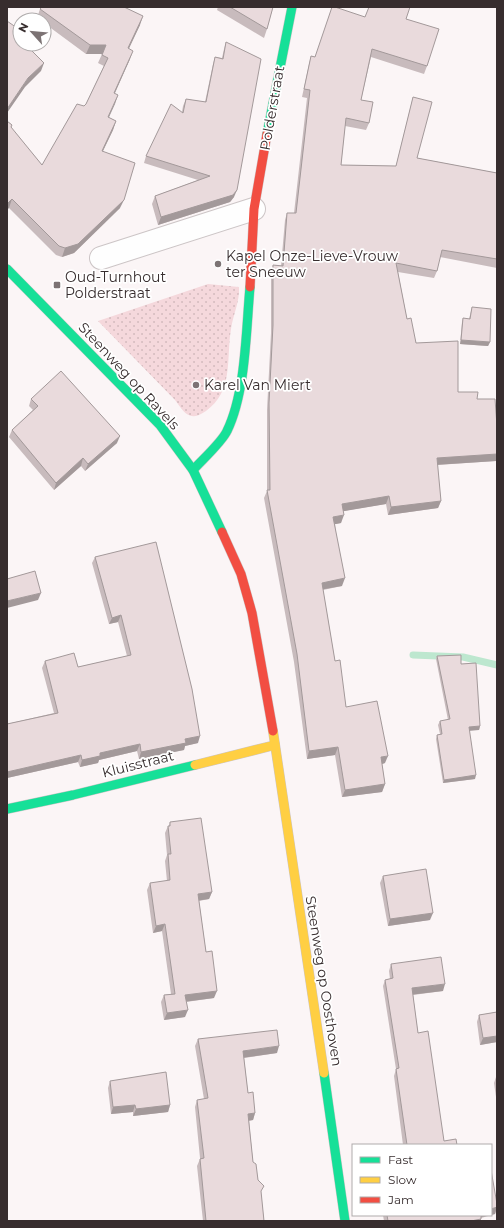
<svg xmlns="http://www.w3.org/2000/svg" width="504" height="1228" font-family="Montserrat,sans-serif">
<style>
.grass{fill:url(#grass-dots)}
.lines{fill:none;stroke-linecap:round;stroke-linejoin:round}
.stream{stroke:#bde7cf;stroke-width:7}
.street-casing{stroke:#ccc5c6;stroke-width:24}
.fast-casing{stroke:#ccc5c6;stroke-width:10}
.slow-casing{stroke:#ccc5c6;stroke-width:10}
.jam-casing{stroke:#ccc5c6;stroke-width:10}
.street{stroke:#fefefe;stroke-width:22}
.fast{stroke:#16e098;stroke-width:9}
.slow{stroke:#ffcf43;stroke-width:9}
.jam{stroke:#f24e42;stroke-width:9}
.wall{fill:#c8bbbd}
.shaded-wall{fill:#a3999a}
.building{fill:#e9dadc;stroke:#a3999a}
.poi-dot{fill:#7c7374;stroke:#fff;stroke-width:1.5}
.labels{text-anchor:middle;stroke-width:3.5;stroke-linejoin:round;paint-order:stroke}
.street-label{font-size:14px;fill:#372d2e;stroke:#fff}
.poi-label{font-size:14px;fill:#372d2e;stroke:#fff;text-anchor:start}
</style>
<defs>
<pattern id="grass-dots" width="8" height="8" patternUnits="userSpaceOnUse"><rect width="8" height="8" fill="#f5d8dc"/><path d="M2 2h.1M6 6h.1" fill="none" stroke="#d3babd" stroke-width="1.8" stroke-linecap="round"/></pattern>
</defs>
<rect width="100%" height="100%" fill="#fbf5f6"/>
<path class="grass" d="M208 284 239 287C240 301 233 315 231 329 226 359 234 391 206 411 189 423 184 412 175 400L98 321Z"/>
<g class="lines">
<polyline class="stream" points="413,655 463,657 497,665"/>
<g class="street-casing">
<polyline id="street" points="101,258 254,209"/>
</g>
<g class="fast-casing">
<g id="fast">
<polyline points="267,134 292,7"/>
<polyline points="7,269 160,425 193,470 222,532"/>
<path d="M193 470C202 460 222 442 227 431 246 392 246 330 250 287"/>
<polyline points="7,809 73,795 195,765"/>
<polyline points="324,1073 345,1221"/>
</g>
</g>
<g class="slow-casing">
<g id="slow">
<polyline points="273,731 324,1073"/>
<polyline points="195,765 275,745"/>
</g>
</g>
<g class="jam-casing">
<g id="jam">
<polyline points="250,287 254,209 267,134"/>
<polyline points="222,532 241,574 252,613 273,731"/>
</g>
</g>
<use href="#street" class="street"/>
<use href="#fast" class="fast"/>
<use href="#slow" class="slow"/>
<use href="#jam" class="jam"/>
</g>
<g class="wall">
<polygon points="218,7 273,7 267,29 264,38 217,10"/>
<polygon points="40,9 140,25 128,49 130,59 114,94 118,95 108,117 116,121 113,130 103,151 120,208 74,253 62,257 56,255 9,208 7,121 12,125 11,128 42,165 84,106 86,104 104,66 98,63 102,54 86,54 44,23 44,20 40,20 37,18"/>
<polygon points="365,17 406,19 427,66 424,74 371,57 361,100 369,123 366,130 345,126 341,165 396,166 411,105 413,97 417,158 497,173 497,268 440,257 437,271 434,278 398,272 407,319 416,343 458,392 477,399 497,426 497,459 496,461 437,465 441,501 438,508 388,515 386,504 343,511 341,523 335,524 342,586 323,590 335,661 346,707 385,763 382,764 385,784 382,792 342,797 335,755 307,759 294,662 264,498 267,491 267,410 271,333 271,273 273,265 281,266 285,220 287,213 294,213 307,98 302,97 309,64 311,56 315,57"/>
<polygon points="226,42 234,197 230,202 158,225 152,204 155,196 198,180 144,163 146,156 182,112 183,106 186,99 205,102 213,64 215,57 222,58 224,49"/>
<polygon points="472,307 490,342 488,346 460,344 462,322 463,318 469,319"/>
<polygon points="31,399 117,443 85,471 81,466 54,490 9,437 12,430 33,410 29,406"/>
<polygon points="95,557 198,743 185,746 184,750 139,759 137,751 99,760 98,763 80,767 78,762 7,778 7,724 54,713 42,668 45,661 78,667 127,656 118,622 109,624 92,563"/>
<polygon points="437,656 461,664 480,726 479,730 469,730 475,779 443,783 436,739 437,735 440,734 438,725 440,721 448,720 436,659"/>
<polygon points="170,822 212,892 209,899 199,901 206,952 214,998 186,1002 185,1017 164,1020 161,1002 164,995 171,994 162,931 153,933 147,890 150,883 167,881 165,861 167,855 165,833 168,826 169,826"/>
<polygon points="383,876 430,920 388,926 380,883"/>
<polygon points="391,964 443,991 413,995 418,1033 444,1141 457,1145 403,1145 394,1076 396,1069 383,986 385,980 390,979 389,971"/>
<polygon points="497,1012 497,1042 480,1045 477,1022 479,1015"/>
<polygon points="198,1039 277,1053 244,1058 248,1093 255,1113 253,1120 249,1121 253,1162 258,1180 261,1194 264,1221 203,1221 197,1166 200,1159 200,1158 195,1107 197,1100 204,1099 195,1046"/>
<polygon points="496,1077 497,1077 497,1104 494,1083"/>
<polygon points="110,1081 170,1105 168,1112 133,1116 133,1112 111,1114 108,1088"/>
<polygon points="497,1204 497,1209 495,1214 481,1218 481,1221 384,1221 383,1215 491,1215"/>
</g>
<g class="shaded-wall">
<polygon points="143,16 140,25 125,57 128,48"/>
<polygon points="20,31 20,32 17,39 16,36"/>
<polygon points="90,45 106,45 103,54 86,54"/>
<polygon points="133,51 130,59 111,102 114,93"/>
<polygon points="44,63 41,71 25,87 7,113 7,109 28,78"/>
<polygon points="118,95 115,104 105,126 108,117"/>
<polygon points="116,121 113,130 99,159 102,151"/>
<polygon points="237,190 234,197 230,202 158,225 161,217"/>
<polygon points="12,199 9,208 7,210 7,204"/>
<polygon points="124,200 120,208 74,253 62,257 65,248"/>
<polygon points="461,340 490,342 488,346 460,344"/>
<polygon points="120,436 117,443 85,471 88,464"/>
<polygon points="497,454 497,459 496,461 434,465 437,458"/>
<polygon points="83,458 81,466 54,490 56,483"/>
<polygon points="389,496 386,504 339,512 342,504"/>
<polygon points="441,501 438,508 388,515 391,507"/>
<polygon points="344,515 341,523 331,525 333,517"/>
<polygon points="345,578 342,586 319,590 322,583"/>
<polygon points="41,593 38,600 7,608 7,601"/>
<polygon points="121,615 118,622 109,624 112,618"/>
<polygon points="480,726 479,730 468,731 469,727"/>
<polygon points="200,736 198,743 185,746 184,750 139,759 141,752 185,739"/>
<polygon points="140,744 137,751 99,760 98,763 80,767 82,760 100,753"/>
<polygon points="338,747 335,755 307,759 309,751"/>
<polygon points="81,755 78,762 7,778 7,772"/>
<polygon points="388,756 385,763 379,765 381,757"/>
<polygon points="476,775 475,779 443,783 444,780"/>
<polygon points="385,784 382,792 342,797 345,790"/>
<polygon points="212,892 209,899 195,901 198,894"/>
<polygon points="433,913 430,920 388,926 390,919"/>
<polygon points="165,924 162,931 153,933 156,926"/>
<polygon points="445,984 443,991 409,995 412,988"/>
<polygon points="217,991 214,998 183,1002 185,995"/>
<polygon points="188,1010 185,1017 164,1020 167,1013"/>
<polygon points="497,1036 497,1042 480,1045 483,1038"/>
<polygon points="279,1046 277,1053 241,1058 243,1051"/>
<polygon points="135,1105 133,1112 111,1114 113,1107"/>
<polygon points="170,1105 168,1112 133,1116 136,1109"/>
<polygon points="255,1113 253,1120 245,1121 248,1114"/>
<polygon points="497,1207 495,1214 477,1218 479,1215 491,1215 491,1209"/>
<polygon points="481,1219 481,1221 471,1221"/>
</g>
<g class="building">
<polygon points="42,7 124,7 143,16 128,48 133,51 114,93 118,95 108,117 116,121 102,151 135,163 124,200 78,244 65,248 59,246 12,199 7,204 7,121 12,125 11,127 42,165 77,104 84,106 86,104 108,58 102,55 106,45 90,45 40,9"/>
<polygon points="230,7 273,7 267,29"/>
<polygon points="332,7 335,7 365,17 369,7 410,7 406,19 439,29 427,66 372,49 361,100 373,102 369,123 346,118 341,165 396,166 413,97 432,102 417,158 497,173 497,259 442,250 437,271 396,263 407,319 411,318 416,343 458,341 458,392 478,392 477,399 495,399 497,426 497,454 437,458 441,501 391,507 389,496 342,504 344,515 333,517 345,578 322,583 335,661 340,660 346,707 377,701 388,756 381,757 385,784 345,790 338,747 309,751 297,654 267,490 270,490 269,403 273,325 273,265 283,266 287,213 296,213 310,90 304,89 311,56 315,57"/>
<polygon points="7,21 20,30 20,31 16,36 20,39 20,44 25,44 44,63 28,78 7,109"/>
<polygon points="226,42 261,59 237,190 233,195 161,217 155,196 210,176 146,156 171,104 183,113 186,99 206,102 215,57 223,59"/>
<polygon points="472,307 491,309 490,342 461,340 463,318 470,319"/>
<polygon points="61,371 120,436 88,464 83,458 56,483 12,430 38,406 31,399"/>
<polygon points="156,542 192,689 200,736 185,739 186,743 141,752 140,744 100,753 100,756 82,760 81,755 7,772 7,724 58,713 45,661 74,653 78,667 131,655 121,615 112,618 95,557"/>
<polygon points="35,571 41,593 7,601 7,579"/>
<polygon points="461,655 461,664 476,663 480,726 469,727 476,775 444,780 437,735 442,734 440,721 450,719 437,656"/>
<polygon points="201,818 212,892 198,894 206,952 212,951 217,991 185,995 188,1010 167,1013 164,995 175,994 165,924 156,926 150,883 170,880 168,854 171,854 168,826 170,826 170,822"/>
<polygon points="426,869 433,913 390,919 383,876"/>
<polygon points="441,957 445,984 412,988 418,1033 428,1031 444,1141 456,1139 457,1145 407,1145 396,1069 399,1068 385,980 393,978 391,964"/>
<polygon points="497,1012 497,1036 483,1038 479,1015"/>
<polygon points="277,1030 279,1046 243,1051 248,1093 253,1092 255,1113 248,1114 253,1162 256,1164 258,1180 264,1186 261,1191 264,1221 206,1221 200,1159 204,1158 197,1100 208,1098 198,1039"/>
<polygon points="166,1072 170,1105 136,1109 135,1105 113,1107 110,1081"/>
<polygon points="491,1170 497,1204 497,1207 491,1209"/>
<polygon points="387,1215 481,1215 481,1219 471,1221 388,1221"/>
</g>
<g class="poi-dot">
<circle cx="218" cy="264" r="4"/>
<rect x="53" y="281" width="8" height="8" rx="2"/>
<circle cx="196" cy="385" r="4"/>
</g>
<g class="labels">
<g class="street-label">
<text transform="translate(272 108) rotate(-80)" y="5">Polderstraat</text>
<text transform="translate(129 376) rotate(47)" y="5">Steenweg op Ravels</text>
<text transform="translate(138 764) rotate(-14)" y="5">Kluisstraat</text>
<text transform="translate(324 981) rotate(81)" y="5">Steenweg op Oosthoven</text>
</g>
<g class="poi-label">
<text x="226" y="261">Kapel Onze-Lieve-Vrouw<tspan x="226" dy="16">ter Sneeuw</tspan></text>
<text x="65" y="282">Oud-Turnhout<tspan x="65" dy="16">Polderstraat</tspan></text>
<text x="204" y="390">Karel Van Miert</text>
</g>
</g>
<rect width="504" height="1228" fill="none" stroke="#372d2e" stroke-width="16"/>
<rect x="352" y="1144" width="140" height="72" fill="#ffffff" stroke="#afabab"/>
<rect x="360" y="1157" width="20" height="6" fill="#16e098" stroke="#afabab"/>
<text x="388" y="1164" font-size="12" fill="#372d2e">Fast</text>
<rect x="360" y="1177" width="20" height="6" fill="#ffcf43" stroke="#afabab"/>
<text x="388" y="1184" font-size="12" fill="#372d2e">Slow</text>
<rect x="360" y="1197" width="20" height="6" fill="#f24e42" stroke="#afabab"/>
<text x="388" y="1204" font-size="12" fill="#372d2e">Jam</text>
<g transform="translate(32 32) rotate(297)"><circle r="19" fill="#ffffff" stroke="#afabab"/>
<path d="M0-3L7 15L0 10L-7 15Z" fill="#7c7374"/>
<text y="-6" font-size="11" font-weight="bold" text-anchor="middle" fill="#372d2e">N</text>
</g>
</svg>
